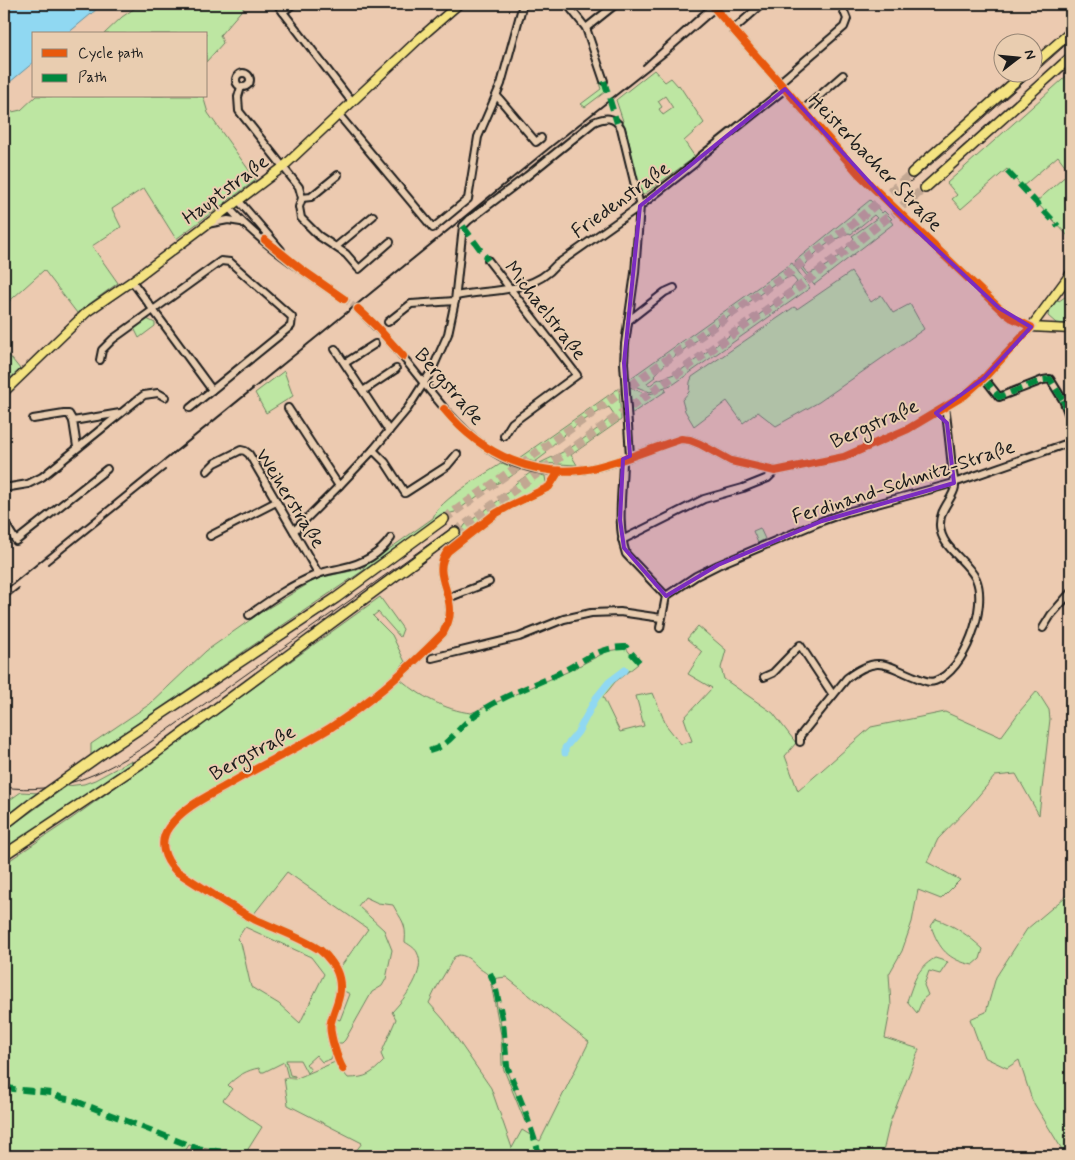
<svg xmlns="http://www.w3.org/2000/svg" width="1075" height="1160" font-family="Mynerve,sans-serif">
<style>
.green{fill:#bde6a2;stroke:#6c815f;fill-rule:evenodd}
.water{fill:#90d8f2;stroke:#628d9c}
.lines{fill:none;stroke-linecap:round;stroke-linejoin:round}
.canal{stroke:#90d8f2;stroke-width:7}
.minor-tunnel{stroke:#c2a792;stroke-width:6;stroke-dasharray:6 3;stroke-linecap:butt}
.highway-tunnel{stroke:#c2a792;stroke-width:9;stroke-dasharray:9 4.5;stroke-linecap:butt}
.minor-casing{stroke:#1c1c1c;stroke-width:10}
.major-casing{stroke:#1c1c1c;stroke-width:11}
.highway-casing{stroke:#1c1c1c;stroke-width:12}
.minor{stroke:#e9cdb0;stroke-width:6}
.major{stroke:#f4e382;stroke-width:8}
.highway{stroke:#f4e382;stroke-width:9}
.tram{stroke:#1c1c1c;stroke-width:1}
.rail{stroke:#1c1c1c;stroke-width:2}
.highway-bridge-casing{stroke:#1c1c1c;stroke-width:12;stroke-linecap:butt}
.highway-bridge{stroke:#f4e382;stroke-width:9}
.quiet{stroke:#00873e;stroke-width:6;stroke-dasharray:12 6;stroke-linecap:butt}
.cycleway-casing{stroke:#e9cdb0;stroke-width:11}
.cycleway{stroke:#e8590c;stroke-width:8}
.marked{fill:#7b2cbf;fill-opacity:0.2;stroke:#7b2cbf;stroke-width:4;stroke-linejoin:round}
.labels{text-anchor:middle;stroke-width:4;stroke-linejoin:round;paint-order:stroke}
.street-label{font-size:20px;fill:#1c1c1c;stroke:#e9cdb0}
</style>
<rect width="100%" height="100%" fill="#eccab0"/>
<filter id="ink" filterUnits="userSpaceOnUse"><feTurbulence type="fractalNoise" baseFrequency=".02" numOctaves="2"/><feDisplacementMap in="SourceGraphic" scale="10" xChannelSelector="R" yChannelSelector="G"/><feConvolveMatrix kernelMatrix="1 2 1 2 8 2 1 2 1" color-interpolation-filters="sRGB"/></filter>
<g filter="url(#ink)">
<g class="green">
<polygon points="141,4 247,4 220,35 223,43 206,62 206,34 104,34 122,17"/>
<path d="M654 70 665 82 671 78 678 86 679 85 704 123 684 141 695 157 643 195 640 193 627 133 616 100ZM665 96 673 108 663 115 659 109 662 107 658 101Z"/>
<polygon points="1071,72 1071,236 1070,238 1036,202 1070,172 1058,156 1022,187 1007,169 961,209 952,199 957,195 947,183"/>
<polygon points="602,81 605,92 585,107 581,104 601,89 599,83"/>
<polygon points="36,96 203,96 208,113 256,180 176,239 144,188 112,209 121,227 92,246 118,283 77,313 44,270 4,306 4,117 12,112 21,110"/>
<path d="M870 200 882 213 884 211 892 219 890 220 893 224 814 285 795 261ZM874 215 877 218 852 236 854 238C840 257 830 266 808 274L803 268C817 249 828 242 849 233L851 234Z"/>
<path d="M792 263 810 288 674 384 650 392 629 384 628 380ZM792 276 797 282 784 297 677 373 657 380 649 386 647 383 655 377 654 376 668 361 774 284Z"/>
<polygon points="851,272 871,302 881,295 893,313 910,304 924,329 819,402 776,426 758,412 743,423 727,401 694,426 685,411 682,400 689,392 690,382 692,377 794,307 797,309"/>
<polygon points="1065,297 1071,302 1067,309 1066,324 1056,323 1048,316 1049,309 1057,299 1059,301"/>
<polygon points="147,319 155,323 155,326 139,338 134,328"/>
<polygon points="4,349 20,369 4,384"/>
<polygon points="284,371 293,396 266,413 255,393"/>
<path d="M630 387C645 394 649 397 665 388L666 391 631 414Z"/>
<path d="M619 388 621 420 571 455 577 465 540 463 569 449 600 427 614 414 609 407C585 417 565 433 546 451L547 453 535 462 519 458Z"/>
<path d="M502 463 520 470 510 477 492 486 455 512 439 516V517L367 568 91 755V744L150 704 206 651 260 613 318 578 361 569 433 518C438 500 486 474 502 463Z"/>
<polygon points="530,473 545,476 546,483 539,488 511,500 456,539 465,525 502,498 516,483"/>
<polygon points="760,528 765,539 758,543 753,531"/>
<path d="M380 597 403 629 400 637 378 612 373 616 392 635 405 662 376 693 340 718 184 806C164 826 149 851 174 873L321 952C331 964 341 979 337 994 335 1002 330 1009 331 1017 331 1031 335 1045 331 1059L322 1062 316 1055 306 1064 311 1070 307 1073 300 1060H286L290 1075 295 1076V1077H288L284 1062 264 1072H261L259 1068C247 1070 237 1076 228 1085L232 1089 223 1100 262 1127 245 1154 189 1145 182 1156H4V864L71 819ZM245 927 311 957 324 974 300 1023 279 1004 251 987 241 943 237 939Z"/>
<path d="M698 626 726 650 721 668 724 679 773 713 796 743 785 756 798 791 871 727 945 712 1001 737 1020 711 1037 691 1049 710 1050 719 1039 815 1016 774 995 776 969 807 938 839 927 862 960 880 941 899 918 890 912 922 902 951 889 974 891 1006 885 1038 919 1049 890 1122 882 1156H352L362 1143 288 1105 284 1078 295 1079 335 1062 348 1078C367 1078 371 1074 384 1061L381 1054 396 1019 392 1012C405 998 427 971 417 952 415 948 408 944 405 942 407 923 401 920 393 905L378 903 365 897 358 906 384 930 392 950 386 979 382 986 372 992 345 1040 342 1043H339C331 1037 332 1027 335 1018L340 1020 350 994 344 991 342 975 339 969 368 929 287 872 253 915 178 869C154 845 169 831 188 810L332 730 384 694 400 679C420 696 445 710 471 713L567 672 608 651 626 648 638 664 615 682 603 697 620 732 644 726 636 696 653 693 666 725 681 744 692 741 684 718 712 688 688 674 702 652 687 639ZM459 955C469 956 472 962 479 968 484 972 488 973 491 979L506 977 589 1042 540 1141 522 1130 512 1148 491 1088 444 1020 429 1003C436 986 446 973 454 957Z"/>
<polygon points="130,761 133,762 14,843 4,846 4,831 67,786 84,784 95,780"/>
<polygon points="21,792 39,793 4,818 4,804"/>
<polygon points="1071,892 1071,1156 1066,1156 1032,1100 1019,1060 1007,1068 984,1057 970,1019 986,1012 996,977 1027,929"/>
<path d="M936 919C954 925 969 936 983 949L980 959 973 965C948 960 939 949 931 926Z"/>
<path d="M935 958 948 962 940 974 929 971 924 985 928 995 923 999 917 1013 907 1001C914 982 916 969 935 958Z"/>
<polygon points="491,984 493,987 503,1035 504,1064 528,1124 525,1122 502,1065 501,1035"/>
</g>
<polygon class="water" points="4,4 103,4 67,34 34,34 34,62 4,87"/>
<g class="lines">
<polyline class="canal" points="565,753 565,748 578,732 596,698 609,682 625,670"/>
<polyline class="minor-tunnel" points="344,299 358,309"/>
<g class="highway-tunnel">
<polyline points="444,519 791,271 855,222 912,173"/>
<polyline points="455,532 803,284 925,188"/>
</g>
<g class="minor-casing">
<g id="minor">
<polyline points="277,4 352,102"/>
<polyline points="567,4 586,28 604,81"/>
<polyline points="283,12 293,4"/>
<polyline points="586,28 616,4"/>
<polyline points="733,30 762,4"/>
<circle cx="243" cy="80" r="7"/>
<polyline points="779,83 844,27 847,19 841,4"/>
<polyline points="241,87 238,97 239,111 299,187 302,198 299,207 301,218 319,236 346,254 359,269 390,242"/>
<polyline points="497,96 536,142 541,138"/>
<polyline points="803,110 843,75"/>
<polyline points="339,115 433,228 468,199 478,137 501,84 523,4"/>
<polyline points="302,198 311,197 338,175"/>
<polyline points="238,200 281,250"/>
<path d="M228 207C261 244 304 271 344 299"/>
<polyline points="207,224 228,220 241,222"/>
<polyline points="337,246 373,216"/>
<polyline points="488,260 577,375 512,423 504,436"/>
<polyline points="132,281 212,390"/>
<path d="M456 296C489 289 532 294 556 265L640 206 694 164 700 157 785 89"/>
<path d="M358 309C376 326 392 343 407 362 454 421 494 480 580 470 615 466 648 449 681 439L690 440 700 444 731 461 775 471 844 457 908 429 965 395 984 378 1031 327 1012 318 999 308 859 174 711 4"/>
<polyline points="628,321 665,292 674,288"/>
<polyline points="388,322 411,304 455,301"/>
<polyline points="335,349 389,431"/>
<polyline points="100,360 102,350 113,339 221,261 230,262 292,317 291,326 190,408"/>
<polyline points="345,363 375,344"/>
<polyline points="984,378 999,397 1043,380 1050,379 1063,400 1071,398"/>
<polyline points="363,391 396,369"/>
<polyline points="1063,400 1071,421"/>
<polyline points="288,408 339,486"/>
<polyline points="33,419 64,414 69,414 73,421"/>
<polyline points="77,447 73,421 120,413"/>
<polyline points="373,450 385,462 405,493 447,466 457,454"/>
<path d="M623 459C623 490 616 523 626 554L666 596"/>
<polyline points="207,471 215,463 241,450 245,451 249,454 318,573"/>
<polyline points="4,488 28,484 42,477 136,401 144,395 158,393 165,397"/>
<polyline points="4,522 16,541 107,469"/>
<path d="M294 531 339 486 373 450 408 408 432 370 448 334 455 301 463 226 469 220 527 176 594 122C605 117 614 116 621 128L640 206 635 273 625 344 624 363 630 456"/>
<polyline points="210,536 276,502"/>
<polyline points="622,540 704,499 743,488 768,478 775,471"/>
<polyline points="666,596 696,576 718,565 822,521 847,512 954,483 1071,442"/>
<polyline points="448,598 489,582"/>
<path d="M249 615C270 600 291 585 316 575 324 571 334 570 342 568 362 564 379 555 391 538"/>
<polyline points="660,628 666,596"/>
<polyline points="1043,628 1051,615 1071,592"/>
<polyline points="432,658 519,637 564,619 591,613 620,612 661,618"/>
<polyline points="764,677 773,673 800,645 833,695"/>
<path d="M800 742V736L847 678C881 653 887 667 920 679 925 681 929 683 935 681 965 671 988 606 976 579 967 560 941 548 940 526 939 509 953 499 955 487 955 482 953 473 952 468 950 448 948 427 945 407"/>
<path d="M343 1069C338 1061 328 1031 331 1022 335 1006 343 995 339 978 337 968 328 956 320 950 300 937 276 929 254 919 227 905 202 887 176 871 164 859 158 842 169 827 183 808 204 798 224 787 259 766 296 749 330 728 372 701 409 668 443 633 447 625 450 619 450 610 450 589 432 571 448 551L495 514 509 506 549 487 559 471"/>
</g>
</g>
<g class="major-casing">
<g id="major">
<polyline points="1031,327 1071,273"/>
<polyline points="1031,327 1071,329"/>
<polyline points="4,392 87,312 132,281 283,167 421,37 459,4"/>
</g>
</g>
<g class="highway-casing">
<g id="highway">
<polyline points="1032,66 1071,32"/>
<polyline points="912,173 1026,72"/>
<polyline points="925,188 1071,57"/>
<polyline points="103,753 336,598 444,519"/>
<polyline points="4,825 31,804"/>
<polyline points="4,855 149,758 455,532"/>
</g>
</g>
<use href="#minor" class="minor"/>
<use href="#major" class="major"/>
<use href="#highway" class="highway"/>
<g class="tram">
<polyline points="958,151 990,123"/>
<polyline points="910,182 947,151 1071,40"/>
<path d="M4 787C58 795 100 775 144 747L453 527"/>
</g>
<g class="rail">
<polyline points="643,65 710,4"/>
<polyline points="48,564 165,470"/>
<polyline points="4,591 553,145 668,54 725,4"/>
<polyline points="4,600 19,588"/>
</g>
<g class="highway-bridge-casing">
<polyline id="highway-bridge" points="31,804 103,753"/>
</g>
<use href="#highway-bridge" class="highway-bridge"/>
<g class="quiet">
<polyline points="604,81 617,123"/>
<polyline points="1007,171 1058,226"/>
<polyline points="463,226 488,260"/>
<polyline points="984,378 999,397 1043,380 1050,379 1063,400 1071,398"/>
<polyline points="1063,400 1071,421"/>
<path d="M429 751C448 747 456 730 470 719 497 697 532 687 563 671 583 661 602 646 626 647L641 664"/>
<polyline points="490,973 495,985 503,1022 507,1066 525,1111 540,1156"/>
<polyline points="4,1086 13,1089 52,1093 62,1098 73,1100 196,1148 251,1156"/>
</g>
<g class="cycleway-casing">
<g id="cycleway">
<polyline points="265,240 301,269 344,299"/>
<polyline points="358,309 375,325 403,356"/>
<path d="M444 409C482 455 537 481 597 467 626 460 653 448 681 439L690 440 700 444 731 461 775 471 844 457 908 429 965 395 984 378 1031 327 1012 318 999 308 859 174 711 4"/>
<path d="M343 1069C338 1061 328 1031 331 1022 335 1006 343 995 339 978 337 968 328 956 320 950 300 937 276 929 254 919 227 905 202 887 176 871 164 859 158 842 169 827 183 808 204 798 224 787 259 766 296 749 330 728 372 701 409 668 443 633 447 625 450 619 450 610 450 589 432 571 448 551L495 514 509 506 549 487 559 471"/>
</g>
</g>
<use href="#cycleway" class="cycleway"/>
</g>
</g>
<path class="marked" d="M785 89 891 206 999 308 1031 327 984 378 936 413 947 423 954 483 822 521 718 565 666 596 624 548 620 520 623 459 630 456 624 363 640 206Z"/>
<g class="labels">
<g class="street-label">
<text transform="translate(876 162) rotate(46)" y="7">Heisterbacher Straße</text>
<text transform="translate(225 189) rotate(-37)" y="7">Hauptstraße</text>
<text transform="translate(620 199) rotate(-36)" y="7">Friedenstraße</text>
<text transform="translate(546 310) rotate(52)" y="7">Michaelstraße</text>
<text transform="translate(450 386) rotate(49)" y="7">Bergstraße</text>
<text transform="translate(874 423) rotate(-24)" y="7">Bergstraße</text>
<text transform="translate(903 481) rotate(-18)" y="7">Ferdinand-Schmitz-Straße</text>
<text transform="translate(291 498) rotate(58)" y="7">Weiherstraße</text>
<text transform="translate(252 752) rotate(-29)" y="7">Bergstraße</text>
</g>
</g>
<rect width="1075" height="1160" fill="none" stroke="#e9cdb0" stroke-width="20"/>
<rect x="10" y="10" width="1055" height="1140" fill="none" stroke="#1c1c1c" stroke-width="2" filter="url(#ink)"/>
<rect x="32" y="32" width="175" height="65" fill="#e9cdb0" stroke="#978675"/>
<rect x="42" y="49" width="25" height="8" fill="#e8590c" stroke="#978675"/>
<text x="78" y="58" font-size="15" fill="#1c1c1c">Cycle path</text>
<rect x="42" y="74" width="25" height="8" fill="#00873e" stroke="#978675"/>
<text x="78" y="82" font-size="15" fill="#1c1c1c">Path</text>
<g transform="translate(1018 58) rotate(74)"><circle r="24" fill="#e9cdb0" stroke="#978675"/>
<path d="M0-4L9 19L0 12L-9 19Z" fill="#1c1c1c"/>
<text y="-8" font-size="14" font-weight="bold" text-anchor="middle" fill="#1c1c1c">N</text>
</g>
</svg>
